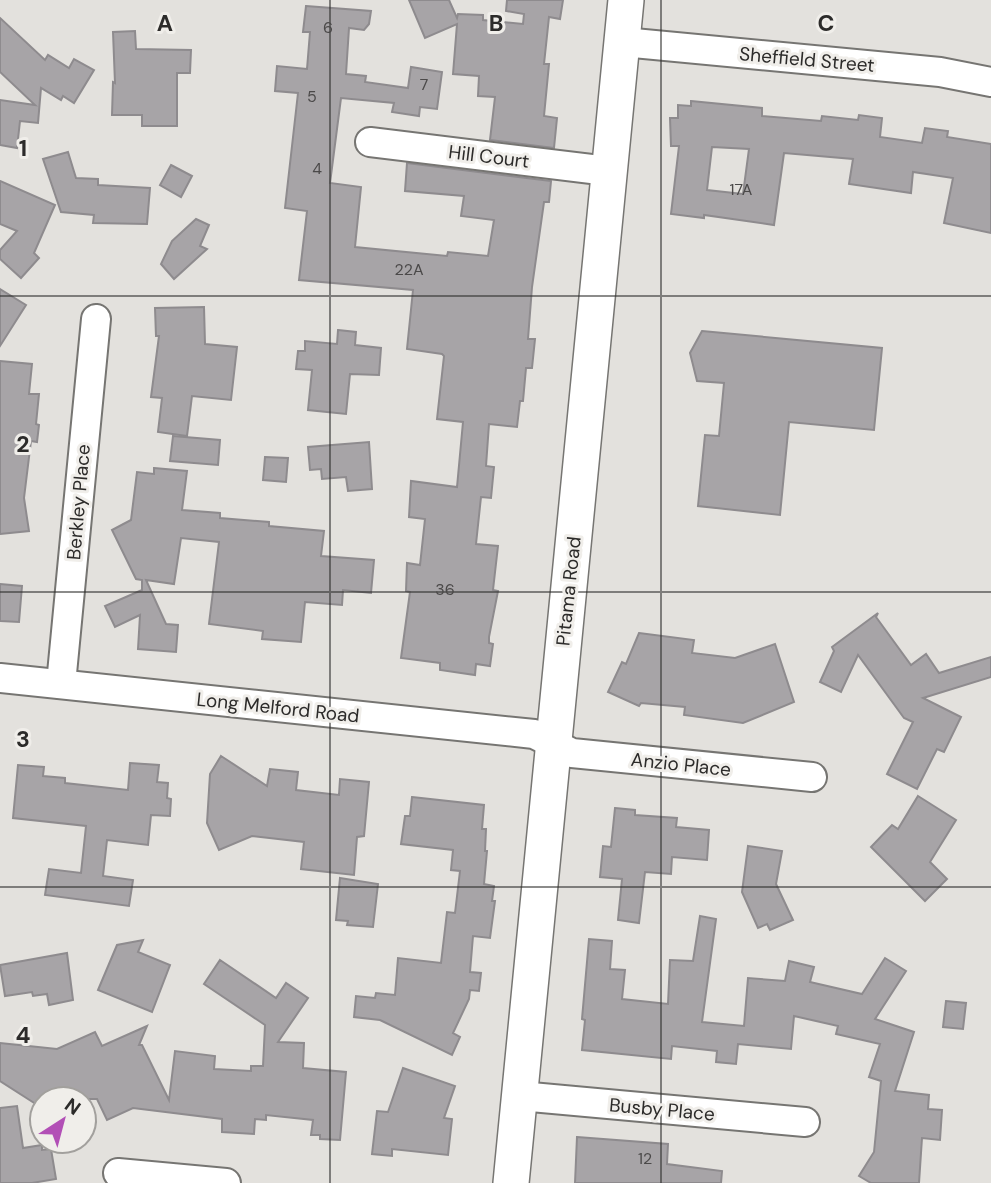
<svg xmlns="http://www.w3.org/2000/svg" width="991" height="1183" font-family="'DM Sans',sans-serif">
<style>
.building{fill:#a7a4a7;stroke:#8e8b8e;stroke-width:2;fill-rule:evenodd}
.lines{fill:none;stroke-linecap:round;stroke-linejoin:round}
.minor-casing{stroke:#767572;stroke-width:32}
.tertiary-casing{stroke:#767572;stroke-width:38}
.minor{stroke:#fff;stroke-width:28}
.tertiary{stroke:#fff;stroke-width:35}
.grid{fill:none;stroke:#2c2b2a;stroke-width:2;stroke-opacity:0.55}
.labels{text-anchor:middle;stroke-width:6;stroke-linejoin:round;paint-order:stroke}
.number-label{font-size:16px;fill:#4b4949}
.street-label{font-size:19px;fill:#2c2b2a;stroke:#f0eeea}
.grid-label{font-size:23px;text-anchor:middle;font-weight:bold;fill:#2c2b2a;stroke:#f0eeea;stroke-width:6;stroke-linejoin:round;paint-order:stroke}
</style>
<rect width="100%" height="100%" fill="#e3e1dd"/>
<g class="building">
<polygon points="409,0 449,0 457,18 458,14 483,15 483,20 523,24 524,14 506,11 507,0 563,0 560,19 549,17 544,64 549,64 544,116 557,118 554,148 490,140 495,97 478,96 479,76 453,74 457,24 425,38"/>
<polygon points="306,6 371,11 369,24 364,30 349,28 346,74 366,76 365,82 408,88 411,67 442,72 437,109 420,107 419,116 392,112 394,103 341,98 330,183 361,187 355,247 447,256 448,252 488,256 494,220 461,216 464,196 405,191 407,163 551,181 549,202 544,202 532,287 528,339 535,339 532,368 526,368 523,401 520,401 517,427 489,424 486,466 494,467 491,498 481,497 476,544 498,546 493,590 498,591 489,637 489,643 493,644 490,666 476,664 475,675 440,670 440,663 401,658 410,592 406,591 407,563 420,565 425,519 409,517 411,481 457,487 463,422 437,419 444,356 442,354 407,349 413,290 299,280 307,211 285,208 298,93 275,91 277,66 307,69 310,32 303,32"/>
<polygon points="0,18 45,60 48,55 69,68 74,59 94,70 74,103 63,96 61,100 41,88 38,123 20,121 17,148 0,145 0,100 35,105 0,72"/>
<polygon points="135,31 136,49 191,50 190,73 177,73 177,126 142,126 142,115 112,115 113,82 115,83 113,32"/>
<path d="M691 101 762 108V116L821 121 822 116 858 120 859 115 882 118 880 137 922 143 925 128 948 131 947 137 991 144V233L944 223 953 178 913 172 911 193 849 184 853 159 784 153 774 225 704 215V218L671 214 679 146H671L670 118H678V105L691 106ZM712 147 749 149 743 194 707 190Z"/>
<polygon points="68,152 76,178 98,179 98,185 150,188 147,224 93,223 94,215 61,212 43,159"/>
<polygon points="171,165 192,176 181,197 160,185"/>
<polygon points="0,181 55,205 34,253 39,258 21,278 0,259 0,250 17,231 0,224"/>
<polygon points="196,219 209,225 200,246 207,249 174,279 161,264 172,241"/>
<polygon points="0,289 26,305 0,346"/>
<polygon points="204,307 205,344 237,347 231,400 192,396 187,436 158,432 162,398 151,397 159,336 156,336 155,308"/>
<polygon points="338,330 356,332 355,345 381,348 379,375 350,374 346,414 308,410 312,370 296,369 298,351 305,351 305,341 337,344"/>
<polygon points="702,331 882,348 874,430 789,422 780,515 698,506 705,435 719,436 724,383 697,381 690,353"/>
<polygon points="0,361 32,364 29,394 39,394 36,424 39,425 37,442 31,441 24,498 29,531 0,534"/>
<polygon points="173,436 220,440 218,465 170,461"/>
<polygon points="369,442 372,489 348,491 346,477 322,479 321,469 310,470 308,447"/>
<polygon points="265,457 288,458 286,482 263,480"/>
<polygon points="154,468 187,471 182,510 220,513 220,518 269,522 269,526 324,531 321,556 374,560 371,593 343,590 342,605 305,602 301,642 262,639 263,631 209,624 219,542 181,538 174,584 146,580 166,624 178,625 176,652 138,649 140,615 115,627 105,606 142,590 142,580 136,579 112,530 131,520 137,472 154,474"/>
<polygon points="0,584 22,586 19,622 0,621"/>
<polygon points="878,613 876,617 911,665 926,654 939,673 991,657 991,677 923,698 961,717 944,752 937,749 917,789 887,774 913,722 904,718 858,655 841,692 820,682 834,651 832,647"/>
<polygon points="639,633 694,640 692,653 735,658 775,644 794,702 743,723 684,715 685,707 641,703 639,706 608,692 622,662 626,664"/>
<polygon points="221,756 267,786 270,769 298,772 296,790 339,795 340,779 369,782 364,836 357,837 354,875 301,869 304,842 252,836 219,850 207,823 210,774"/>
<polygon points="130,763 159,765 157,782 168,783 167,798 171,799 170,816 151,815 148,845 107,840 103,876 133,880 129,906 45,895 49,869 81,873 86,826 13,818 18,765 44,767 43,776 65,778 65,783 128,790"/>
<polygon points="918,796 956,820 930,862 947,879 925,901 871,847 892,825 898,829"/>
<polygon points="412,797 484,805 482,829 486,829 485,851 487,851 484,884 494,886 492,901 495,901 490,938 473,936 470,972 481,973 479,991 470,990 469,999 453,1033 460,1037 452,1055 380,1020 354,1017 356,996 375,998 376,993 395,995 398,958 441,963 447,912 455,913 460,871 451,870 453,850 401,844 405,816 410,816"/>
<polygon points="615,808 635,810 635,815 677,818 676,827 709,830 707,860 672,857 671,874 645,872 639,923 618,920 622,879 600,877 603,846 611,847"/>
<polygon points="748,846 782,851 776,884 793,920 770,930 767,924 758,928 742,892"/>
<polygon points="340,878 378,884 373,927 347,925 348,921 336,920"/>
<polygon points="700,916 716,919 702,1022 744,1026 748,978 785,981 789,961 814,967 810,982 862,994 885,958 906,971 875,1019 914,1032 895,1091 929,1095 928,1109 942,1110 940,1140 922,1138 919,1183 871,1183 859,1176 874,1152 881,1081 869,1077 880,1044 836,1034 838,1026 794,1016 791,1049 738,1044 736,1064 716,1062 717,1051 672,1046 671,1059 582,1050 585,1020 582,1019 589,939 612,941 610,969 625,970 622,999 668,1004 670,960 693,961"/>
<polygon points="143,940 138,952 170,965 152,1012 98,990 117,945"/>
<polygon points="67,953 73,1000 49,1005 47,994 33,996 32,992 5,996 0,965"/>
<polygon points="220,960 276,998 286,983 308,998 278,1042 304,1043 303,1068 346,1072 340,1140 320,1139 320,1135 311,1135 313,1120 266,1115 266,1120 255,1119 254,1134 222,1132 222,1119 133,1108 107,1120 97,1099 42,1099 42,1108 0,1081 0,1043 57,1049 95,1032 102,1046 147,1026 139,1045 142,1045 169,1100 175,1051 215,1056 214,1069 251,1071 251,1066 263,1066 265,1025 204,984"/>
<polygon points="946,1001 966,1003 963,1029 943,1027"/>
<polygon points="403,1068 455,1086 444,1118 452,1119 448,1155 392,1149 392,1156 372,1154 377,1111 388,1112"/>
<polygon points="17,1106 23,1148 42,1145 42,1150 51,1149 56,1179 32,1183 0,1183 0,1108"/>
<polygon points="577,1137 668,1144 667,1164 722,1171 721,1183 575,1183"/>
</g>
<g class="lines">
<g class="minor-casing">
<g id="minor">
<polyline points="623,42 940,72 991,82"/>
<polyline points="370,142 608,171"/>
<polyline points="0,678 534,734 572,753 812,777"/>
<polyline points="61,684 96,319"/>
<polyline points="520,1096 805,1122"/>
<polyline points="118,1173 226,1183"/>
</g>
</g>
<g class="tertiary-casing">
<polyline id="tertiary" points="511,1183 626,0"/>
</g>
<use href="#minor" class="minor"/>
<use href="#tertiary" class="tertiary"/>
</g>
<path class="grid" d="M330 0V1183M661 0V1183M0 296H991M0 592H991M0 887H991"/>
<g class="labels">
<g class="number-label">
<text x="328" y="33">6</text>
<text x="424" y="90">7</text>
<text x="312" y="102">5</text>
<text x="317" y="174">4</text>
<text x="741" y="195">17A</text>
<text x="409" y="275">22A</text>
<text x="445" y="595">36</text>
<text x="645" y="1164">12</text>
</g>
<g class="street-label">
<text transform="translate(807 59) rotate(5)" y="7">Sheffield Street</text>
<text transform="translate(489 156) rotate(7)" y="7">Hill Court</text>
<text transform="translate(78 502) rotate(-85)" y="7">Berkley Place</text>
<text transform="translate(568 591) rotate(-84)" y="7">Pitama Road</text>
<text transform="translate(278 707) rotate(6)" y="7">Long Melford Road</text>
<text transform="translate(681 764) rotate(6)" y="7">Anzio Place</text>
<text transform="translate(662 1109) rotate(5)" y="7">Busby Place</text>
</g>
</g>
<g class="grid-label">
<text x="165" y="31">A</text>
<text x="496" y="31">B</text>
<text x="826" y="31">C</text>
<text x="23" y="156">1</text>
<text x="23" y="452">2</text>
<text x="23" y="747">3</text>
<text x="23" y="1043">4</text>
</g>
<g transform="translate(63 1120) rotate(36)"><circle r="33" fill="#f0eeea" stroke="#a2a09d" stroke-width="2"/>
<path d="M0-5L12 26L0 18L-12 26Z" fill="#b24fb6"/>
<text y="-10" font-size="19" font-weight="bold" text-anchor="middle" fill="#2c2b2a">N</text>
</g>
</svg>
